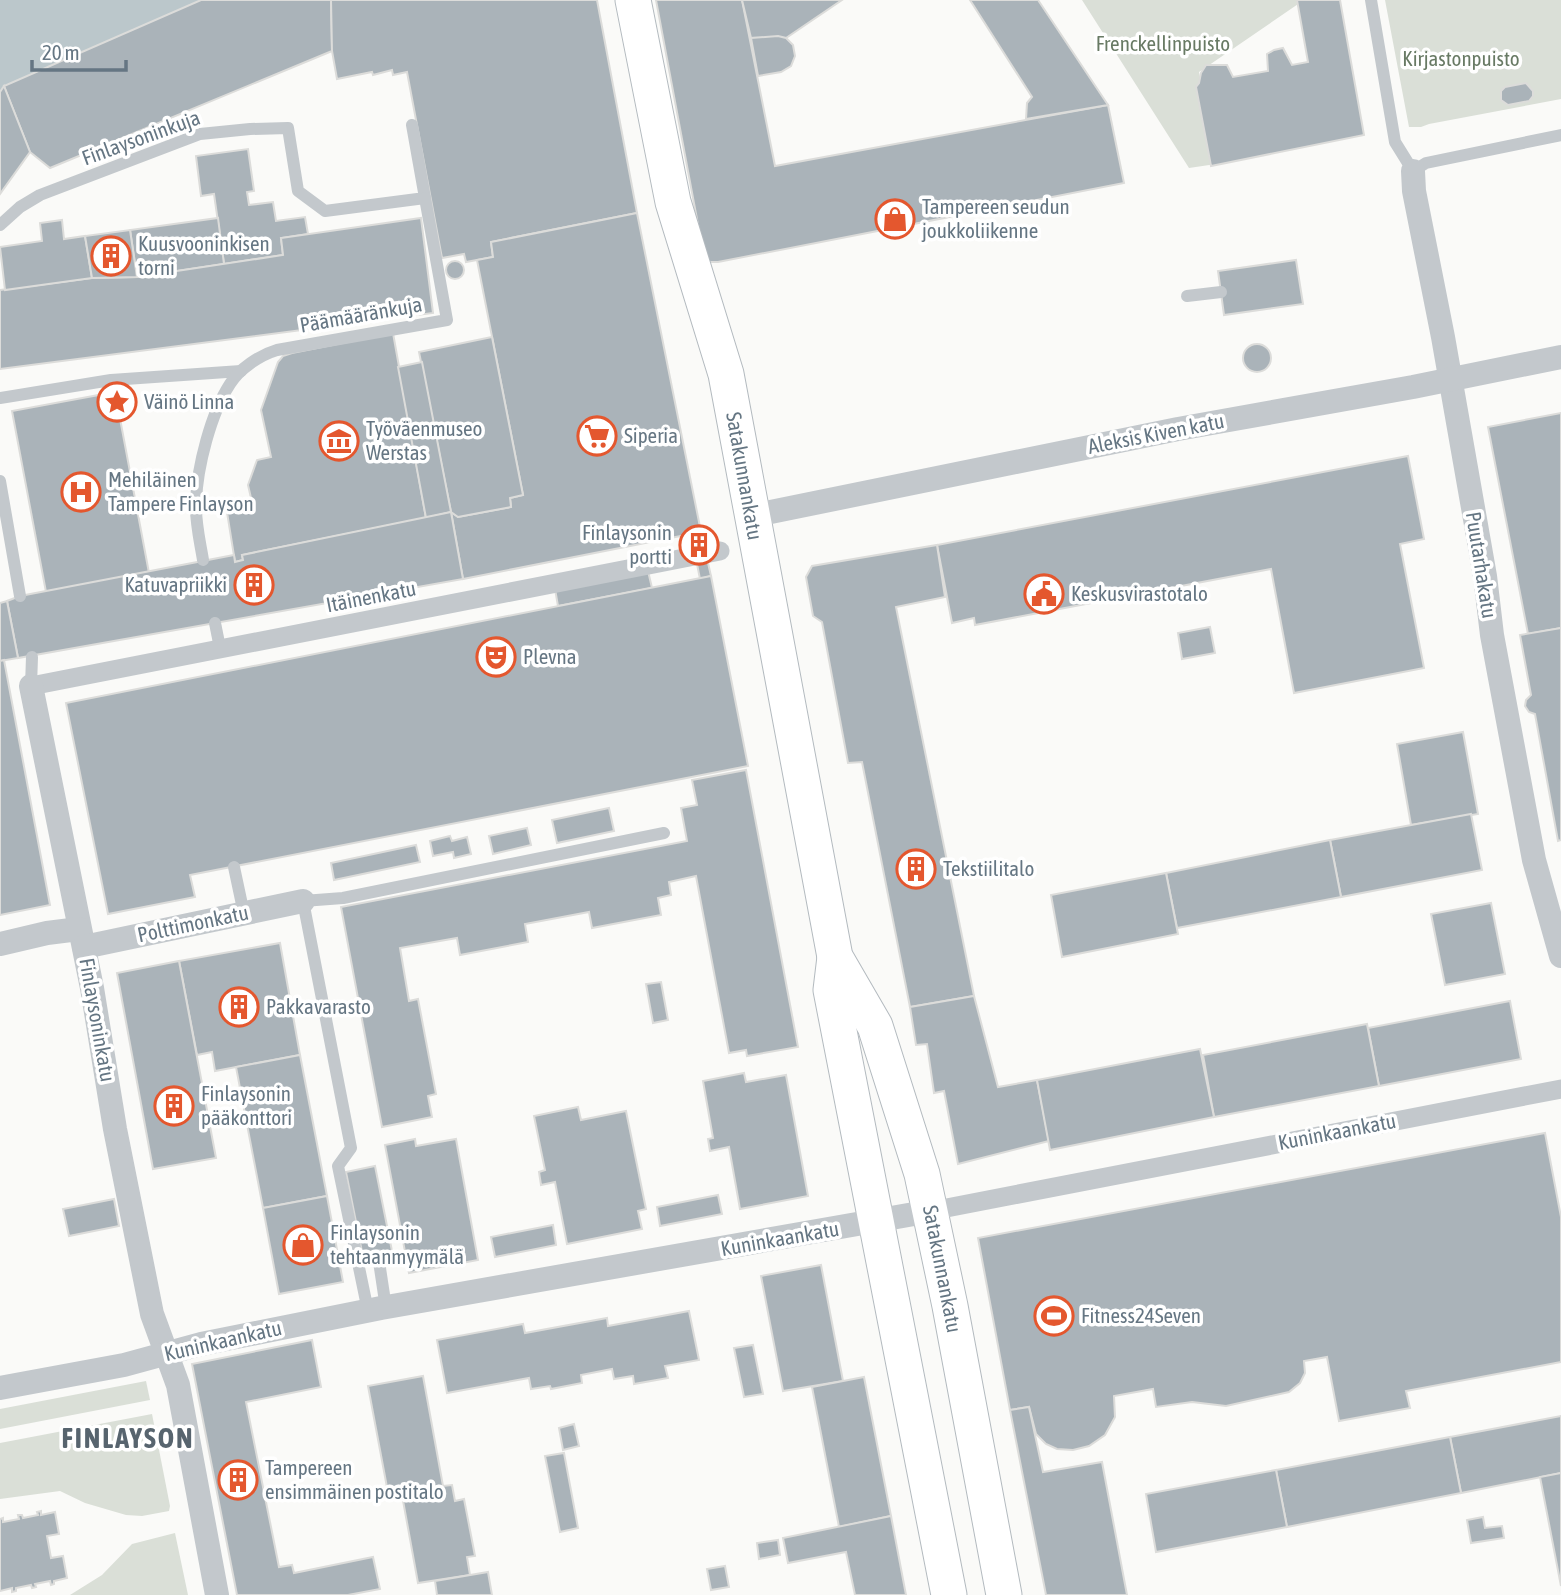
<svg xmlns="http://www.w3.org/2000/svg" width="1561" height="1595" font-family="'Asap Condensed',sans-serif">
<style>
.green{fill:#dadfd7}
.water{fill:#bbc7cb}
.building{fill:#aab3b9;stroke:#dcdcda;stroke-width:2}
.lines{fill:none;stroke-linecap:round;stroke-linejoin:round}
.secondary-casing{stroke:#b3babf;stroke-width:37}
.service{stroke:#c3c8cc;stroke-width:12}
.pedestrian{stroke:#c3c8cc;stroke-width:19}
.minor{stroke:#c3c8cc;stroke-width:24}
.secondary{stroke:#fff;stroke-width:35}
.labels{text-anchor:middle;stroke-width:7;stroke-linejoin:round;paint-order:stroke}
.park-label{font-size:21px;fill:#687a64;stroke:#fff}
.street-label{font-size:21px;fill:#657683;stroke:#fff}
.poi-label{font-size:21px;fill:#657683;stroke:#fff;text-anchor:start}
.district-label{font-size:28px;font-weight:bold;letter-spacing:2px;fill:#57646e;stroke:#fff}
</style>
<rect width="100%" height="100%" fill="#fafaf8"/>
<g class="green">
<polygon points="1082,0 1304,0 1199,72 1216,164 1189,168"/>
<polygon points="1385,0 1561,0 1561,99 1429,124 1421,127 1409,127"/>
<polygon points="146,1381 150,1400 0,1429 0,1409"/>
<polygon points="152,1414 170,1506 169,1511 142,1516 126,1515 85,1503 60,1491 0,1499 0,1443"/>
<polygon points="175,1533 188,1595 70,1595 102,1575 132,1544"/>
</g>
<polygon class="water" points="0,0 201,0 4,86 0,92"/>
<g class="building">
<polygon points="201,0 331,0 332,51 50,168 30,152 4,86"/>
<polygon points="331,0 597,0 637,213 491,242 493,257 466,262 464,254 442,258 407,72 393,75 392,70 373,75 372,72 337,79 332,51"/>
<polygon points="656,0 742,0 775,166 1108,105 1124,183 718,262 705,262"/>
<polygon points="742,0 842,0 786,38 751,38"/>
<polygon points="970,0 1038,0 1108,105 1026,119 1027,103 1032,97"/>
<polygon points="1297,0 1340,0 1364,135 1211,166 1196,87 1199,83 1201,73 1206,65 1227,65 1233,77 1268,71 1267,54 1274,50 1283,48 1292,65 1308,62"/>
<polygon points="778,36 786,38 793,45 795,56 791,66 781,72 758,76 751,38"/>
<polygon points="1526,83 1533,91 1533,96 1529,101 1508,105 1501,100 1501,91 1505,87"/>
<polygon points="4,86 30,152 0,194 0,92"/>
<polygon points="248,149 254,191 247,192 249,205 273,202 276,221 305,217 308,234 281,238 283,255 224,264 214,194 201,196 196,156"/>
<polygon points="637,213 701,532 463,579 451,512 458,517 511,507 510,498 523,495 477,260 493,257 491,242"/>
<polygon points="218,218 224,264 137,277 130,230"/>
<polygon points="421,218 433,313 0,369 0,290 92,278 137,277 283,255 281,238"/>
<polygon points="62,220 64,239 85,236 92,278 5,290 0,247 42,241 40,223"/>
<polygon points="130,230 137,277 92,278 85,236"/>
<polygon points="1296,260 1303,304 1224,315 1218,271"/>
<circle cx="455" cy="270" r="9"/>
<polygon points="393,333 426,518 242,555 243,560 235,562 226,506 231,502 251,498 248,485 257,460 271,457 261,410 278,362 283,356 292,353"/>
<polygon points="492,337 523,495 510,498 511,507 458,517 451,512 419,352"/>
<circle cx="1257" cy="358" r="14"/>
<polygon points="422,362 451,512 426,518 398,367"/>
<polygon points="115,392 149,573 46,592 12,411"/>
<polygon points="1561,413 1561,628 1528,634 1488,427"/>
<polygon points="1408,456 1424,539 1400,544 1424,668 1294,693 1271,569 975,625 974,618 952,623 937,545"/>
<polygon points="451,512 463,579 18,658 7,601 20,596 234,555 235,562 243,560 242,555"/>
<polygon points="701,532 711,576 700,579 691,534"/>
<polygon points="937,545 945,597 896,607 974,996 910,1007 862,762 848,763 822,622 813,616 806,577 812,566"/>
<polygon points="648,571 652,588 558,606 555,589"/>
<polygon points="711,576 748,766 190,875 195,897 108,914 66,703"/>
<polygon points="7,601 18,658 0,661 0,603"/>
<polygon points="1210,627 1215,653 1182,659 1178,633"/>
<polygon points="1561,628 1561,840 1558,841 1535,714 1529,712 1525,706 1526,700 1531,695 1520,635"/>
<polygon points="4,660 50,905 0,915 0,661"/>
<polygon points="1463,732 1478,814 1411,825 1397,744"/>
<polygon points="746,770 798,1047 747,1056 746,1050 729,1053 696,876 669,882 671,895 658,898 661,915 592,928 589,912 525,924 528,942 460,955 457,938 400,948 409,1001 418,999 436,1094 428,1096 432,1117 382,1127 341,907 687,841 681,808 697,805 692,780"/>
<polygon points="609,808 614,831 557,843 552,820"/>
<polygon points="1471,814 1482,870 1341,897 1330,840"/>
<polygon points="527,828 531,845 493,854 489,836"/>
<polygon points="450,836 452,841 467,837 471,854 454,858 453,852 433,856 430,841"/>
<polygon points="1330,840 1341,897 1177,928 1166,873"/>
<polygon points="416,845 420,862 334,880 331,863"/>
<polygon points="1166,873 1178,934 1062,957 1051,895"/>
<polygon points="1491,903 1505,974 1445,985 1431,914"/>
<polygon points="280,943 300,1055 215,1071 212,1052 197,1055 179,961"/>
<polygon points="179,961 216,1158 153,1169 117,973"/>
<polygon points="661,982 668,1020 653,1023 646,984"/>
<polygon points="974,996 998,1087 1037,1080 1049,1141 958,1164 944,1091 934,1093 927,1044 916,1045 910,1007"/>
<polygon points="1510,1001 1521,1059 1379,1086 1368,1028"/>
<polygon points="1367,1024 1379,1086 1214,1117 1203,1055"/>
<polygon points="1200,1049 1214,1117 1050,1150 1037,1080"/>
<polygon points="300,1055 327,1196 263,1208 236,1067"/>
<polygon points="744,1073 746,1082 786,1075 808,1196 740,1209 729,1147 710,1151 708,1139 713,1138 703,1081"/>
<polygon points="578,1107 581,1120 626,1111 646,1209 638,1211 642,1229 567,1244 555,1182 541,1185 539,1172 545,1170 534,1116"/>
<polygon points="1545,1133 1561,1217 1561,1362 1406,1391 1410,1408 1339,1421 1327,1357 1304,1361 1305,1373 1300,1383 1289,1392 1226,1406 1192,1402 1156,1407 1153,1389 1114,1396 1115,1417 1105,1435 1089,1446 1073,1450 1057,1449 1046,1444 1036,1434 1029,1407 1010,1410 978,1238"/>
<polygon points="415,1139 416,1146 456,1139 478,1260 409,1273 385,1145"/>
<polygon points="375,1166 392,1251 363,1257 346,1172"/>
<polygon points="718,1195 722,1214 660,1226 657,1207"/>
<polygon points="327,1196 343,1282 279,1294 263,1208"/>
<polygon points="114,1199 119,1226 69,1236 63,1209"/>
<polygon points="553,1225 556,1245 495,1257 491,1237"/>
<polygon points="821,1265 843,1381 783,1391 761,1276"/>
<polygon points="689,1311 699,1360 665,1366 668,1378 634,1384 633,1376 614,1379 612,1369 581,1375 582,1383 551,1389 550,1386 531,1389 529,1378 447,1393 437,1340 523,1324 525,1333 607,1318 608,1326"/>
<polygon points="312,1340 321,1387 246,1402 279,1567 292,1565 294,1573 373,1557 380,1589 348,1595 237,1595 192,1364"/>
<polygon points="753,1345 763,1394 744,1397 734,1348"/>
<polygon points="423,1376 443,1486 452,1485 455,1501 464,1499 475,1556 467,1557 470,1575 418,1583 402,1495 389,1498 368,1386"/>
<polygon points="864,1377 891,1516 839,1527 812,1387"/>
<polygon points="1029,1407 1043,1472 1102,1462 1127,1595 1046,1595 1010,1410"/>
<polygon points="1561,1416 1561,1473 1461,1493 1450,1437"/>
<polygon points="574,1424 579,1446 563,1450 559,1428"/>
<polygon points="1450,1437 1461,1493 1287,1527 1276,1470"/>
<polygon points="564,1453 578,1528 560,1532 545,1456"/>
<polygon points="1276,1470 1287,1527 1156,1552 1146,1494"/>
<polygon points="1561,1473 1561,1586 1540,1477"/>
<polygon points="41,1511 41,1515 55,1512 59,1534 47,1536 51,1558 63,1556 67,1578 54,1581 54,1584 51,1585 50,1581 35,1584 36,1587 32,1588 31,1585 16,1588 16,1591 12,1592 12,1588 0,1591 0,1519 3,1518 3,1522 19,1519 18,1515 22,1515 23,1518 38,1515 37,1512"/>
<polygon points="891,1516 906,1595 855,1595 846,1552 788,1563 783,1538"/>
<polygon points="1483,1517 1485,1528 1502,1526 1504,1538 1471,1543 1467,1520"/>
<polygon points="778,1540 780,1555 759,1559 757,1543"/>
<polygon points="725,1566 729,1587 711,1590 707,1569"/>
<polygon points="488,1572 492,1595 437,1595 435,1581"/>
</g>
<g class="lines">
<g class="secondary-casing">
<g id="secondary">
<polyline points="633,0 673,202 726,374 835,957 875,1026 922,1174 950,1306 1004,1595"/>
<polyline points="835,957 831,990 949,1595"/>
</g>
</g>
<g class="service">
<polyline points="1371,0 1395,142 1413,171 1426,163 1561,135"/>
<polyline points="0,225 20,207 40,195 200,134 250,129 288,128 298,191 325,211 425,198 412,125"/>
<polyline points="1187,296 1221,292"/>
<polyline points="0,398 111,380 241,371"/>
<polyline points="0,481 20,596"/>
<path d="M203 560C200 541 195 522 196 502 197 467 211 413 230 384 239 369 260 355 277 350L447 320 425 198"/>
<polyline points="215,623 220,648"/>
<polyline points="31,686 32,657"/>
<polyline points="234,867 244,914"/>
<polyline points="378,1255 386,1308"/>
<polyline points="368,1311 338,1166 351,1148 303,901 343,898 664,833"/>
</g>
<g class="pedestrian">
<polyline points="31,686 720,551"/>
<polyline points="931,1211 1561,1089"/>
</g>
<g class="minor">
<polyline points="1413,171 1414,191 1443,337 1485,576 1492,635 1534,860 1561,956"/>
<polyline points="751,516 1178,429 1413,387 1561,357"/>
<polyline points="31,686 92,988 115,1129 152,1314 178,1385 217,1595"/>
<polyline points="0,944 47,933 79,929"/>
<polyline points="84,947 303,901"/>
<polyline points="0,1388 124,1365 201,1344 381,1308 931,1211"/>
</g>
<use href="#secondary" class="secondary"/>
</g>
<defs>
<g id="shop-ring" transform="scale(2.0125)"><circle r="9.5" fill="#fff" stroke="#e4572e" stroke-width="1.5"/><path d="M-5-2.5h2.3a2.7 3.5 0 0 1 5.4 0H5L5.5 6h-11ZM-1.5-2.5h3a1.5 2.3 0 0 0-3 0Z" fill="#e4572e"/></g>
<g id="building-ring" transform="scale(2.0125)"><circle r="9.5" fill="#fff" stroke="#e4572e" stroke-width="1.5"/><path d="M-4-6H4V6H1V3H-1V6H-4ZM-2.5-4.3h1.7v1.8h-1.7ZM.8-4.3h1.7v1.8H.8ZM-2.5-1h1.7V.8h-1.7ZM.8-1h1.7V.8H.8Z" fill="#e4572e"/></g>
<g id="sight-ring" transform="scale(2.0125)"><circle r="9.5" fill="#fff" stroke="#e4572e" stroke-width="1.5"/><path d="M0-6L1.8-2.2L6-1.7L2.9 1.2L3.7 5.4L0 3.3L-3.7 5.4L-2.9 1.2L-6-1.7L-1.8-2.2Z" fill="#e4572e"/></g>
<g id="supermarket-ring" transform="scale(2.0125)"><circle r="9.5" fill="#fff" stroke="#e4572e" stroke-width="1.5"/><path d="M-6-5.5h2.5l.6 2H6L4.5 2H-2.5L-4.4-4H-6ZM-1.5 3.2a1.3 1.3 0 1 0 .1 0ZM3 3.2a1.3 1.3 0 1 0 .1 0Z" fill="#e4572e"/></g>
<g id="museum-ring" transform="scale(2.0125)"><circle r="9.5" fill="#fff" stroke="#e4572e" stroke-width="1.5"/><path d="M0-6L6-3V-2H-6V-3ZM-5-1h2V3h-2ZM-1-1h2V3h-2ZM3-1h2V3H3ZM-6 4H6V6H-6Z" fill="#e4572e"/></g>
<g id="hospital-ring" transform="scale(2.0125)"><circle r="9.5" fill="#fff" stroke="#e4572e" stroke-width="1.5"/><path d="M-5-5h3v3.5h4V-5h3V5h-3V1.5h-4V5h-3Z" fill="#e4572e"/></g>
<g id="civic-ring" transform="scale(2.0125)"><circle r="9.5" fill="#fff" stroke="#e4572e" stroke-width="1.5"/><path d="M-.6-6.5H3V-4.5H.6V-3L4-1V1h2V6H-6V1h2V-1L-.6-3ZM-1.2 2.5V6h2.4V2.5Z" fill="#e4572e"/></g>
<g id="theatre-ring" transform="scale(2.0125)"><circle r="9.5" fill="#fff" stroke="#e4572e" stroke-width="1.5"/><path d="M-5-5.5Q0-4 5-5.5V0Q5 5 0 6Q-5 5-5 0ZM-3.3-2.5H-1v1.5H-3.3ZM1-2.5H3.3v1.5H1ZM-2.8 1Q0 5.5 2.8 1Z" fill="#e4572e"/></g>
<g id="stadium-ring" transform="scale(2.0125)"><circle r="9.5" fill="#fff" stroke="#e4572e" stroke-width="1.5"/><path d="M0-5a6.5 5 0 1 0 0 10a6.5 5 0 1 0 0-10ZM-3.5-1.8h7v3.6h-7Z" fill="#e4572e"/></g>
</defs>
<g fill-rule="evenodd">
<use href="#shop-ring" x="895" y="219"/>
<use href="#building-ring" x="111" y="256"/>
<use href="#sight-ring" x="117" y="402"/>
<use href="#supermarket-ring" x="597" y="436"/>
<use href="#museum-ring" x="339" y="441"/>
<use href="#hospital-ring" x="81" y="492"/>
<use href="#building-ring" x="699" y="545"/>
<use href="#building-ring" x="254" y="585"/>
<use href="#civic-ring" x="1044" y="594"/>
<use href="#theatre-ring" x="496" y="657"/>
<use href="#building-ring" x="916" y="869"/>
<use href="#building-ring" x="239" y="1007"/>
<use href="#building-ring" x="174" y="1106"/>
<use href="#shop-ring" x="303" y="1245"/>
<use href="#stadium-ring" x="1054" y="1316"/>
<use href="#building-ring" x="238" y="1480"/>
</g>
<g class="labels">
<g class="park-label">
<text x="1163" y="51">Frenckellinpuisto</text>
<text x="1461" y="66">Kirjastonpuisto</text>
</g>
<g class="street-label">
<text transform="translate(141 138) rotate(-20)" y="7">Finlaysoninkuja</text>
<text transform="translate(361 315) rotate(-10)" y="7">Päämääränkuja</text>
<text transform="translate(1156 434) rotate(-11)" y="7">Aleksis Kiven katu</text>
<text transform="translate(744 476) rotate(80)" y="7">Satakunnankatu</text>
<text transform="translate(1481 565) rotate(81)" y="7">Puutarhakatu</text>
<text transform="translate(371 597) rotate(-11)" y="7">Itäinenkatu</text>
<text transform="translate(193 924) rotate(-12)" y="7">Polttimonkatu</text>
<text transform="translate(97 1020) rotate(80)" y="7">Finlaysoninkatu</text>
<text transform="translate(1337 1132) rotate(-11)" y="7">Kuninkaankatu</text>
<text transform="translate(780 1239) rotate(-10)" y="7">Kuninkaankatu</text>
<text transform="translate(942 1269) rotate(79)" y="7">Satakunnankatu</text>
<text transform="translate(223 1341) rotate(-13)" y="7">Kuninkaankatu</text>
</g>
<g class="poi-label">
<text x="922" y="214">Tampereen seudun<tspan x="922" dy="24">joukkoliikenne</tspan></text>
<text x="138" y="251">Kuusvooninkisen<tspan x="138" dy="24">torni</tspan></text>
<text x="144" y="409">Väinö Linna</text>
<text x="366" y="436">Työväenmuseo<tspan x="366" dy="24">Werstas</tspan></text>
<text x="624" y="443">Siperia</text>
<text x="108" y="487">Mehiläinen<tspan x="108" dy="24">Tampere Finlayson</tspan></text>
<text x="672" y="540" text-anchor="end">Finlaysonin<tspan x="672" dy="24">portti</tspan></text>
<text x="227" y="592" text-anchor="end">Katuvapriikki</text>
<text x="1071" y="601">Keskusvirastotalo</text>
<text x="523" y="664">Plevna</text>
<text x="943" y="876">Tekstiilitalo</text>
<text x="266" y="1014">Pakkavarasto</text>
<text x="201" y="1101">Finlaysonin<tspan x="201" dy="24">pääkonttori</tspan></text>
<text x="330" y="1240">Finlaysonin<tspan x="330" dy="24">tehtaanmyymälä</tspan></text>
<text x="1081" y="1323">Fitness24Seven</text>
<text x="265" y="1475">Tampereen<tspan x="265" dy="24">ensimmäinen postitalo</tspan></text>
</g>
<g class="district-label">
<text x="128" y="1448">FINLAYSON</text>
</g>
</g>
<path d="M32 60v10h94v-10" fill="none" stroke="#657683" stroke-width="3.5"/>
<text x="42" y="60" font-size="21" fill="#657683" stroke="#ffffff" stroke-width="5" paint-order="stroke">20 m</text>
</svg>
